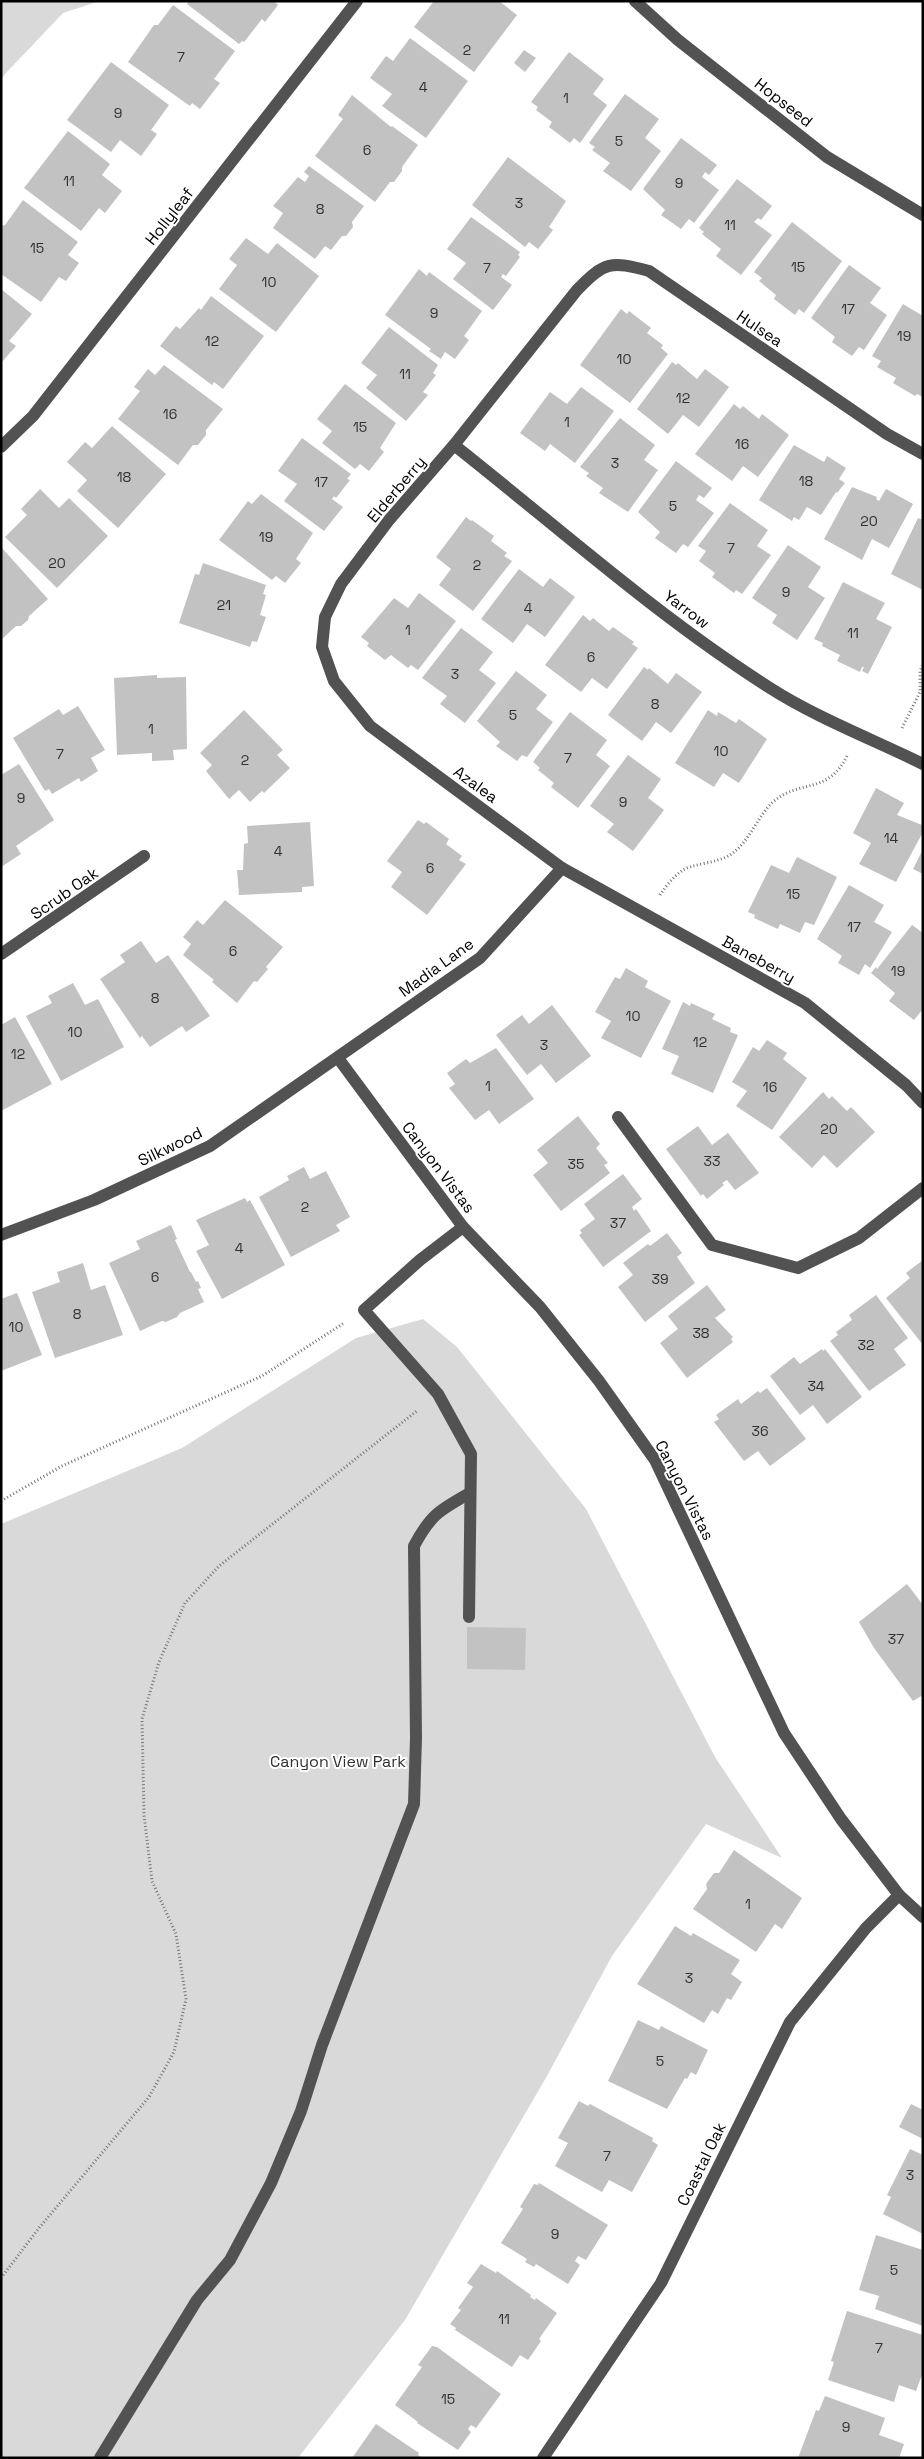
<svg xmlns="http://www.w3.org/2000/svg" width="924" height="2459" font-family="'Space Grotesk',sans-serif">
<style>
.green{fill:#d9d9d9}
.building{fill:#c2c2c2}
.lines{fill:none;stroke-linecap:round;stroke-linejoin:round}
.path{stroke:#747474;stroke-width:3;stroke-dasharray:1 2.5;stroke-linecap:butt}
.minor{stroke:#525252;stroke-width:12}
.labels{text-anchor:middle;stroke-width:4;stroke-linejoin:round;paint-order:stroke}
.number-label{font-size:14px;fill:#303030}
.street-label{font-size:16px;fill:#000;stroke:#fff}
.park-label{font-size:16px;fill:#303030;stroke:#fff}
</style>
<rect width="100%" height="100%" fill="#fff"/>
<g class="green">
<polygon points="1,1 100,1 63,13 4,75 1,82"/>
<polygon points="423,1319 457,1347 586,1509 715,1757 782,1858 706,1824 612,1956 547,2076 405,2320 298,2458 1,2458 1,1524 182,1448 356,1338"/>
</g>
<g class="building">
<polygon points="189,1 274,1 278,5 265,22 262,19 244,42 242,41 239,44 187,4"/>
<polygon points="434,1 499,1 517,15 474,72 414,27"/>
<polygon points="173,5 235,51 214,79 220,83 200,109 192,103 190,106 128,62 154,25 158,25"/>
<polygon points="410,38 468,81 426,138 382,106 392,94 370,78 386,56 393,61"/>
<polygon points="524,50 536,58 525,72 514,63"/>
<polygon points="569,52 604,79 593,94 607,105 580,143 574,138 570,143 549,127 552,122 536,110 538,107 531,102"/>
<polygon points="111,62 169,105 151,130 157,134 141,156 120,140 111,152 67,120"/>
<polygon points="625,94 659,119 645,138 661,151 631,191 603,171 610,163 592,150 595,147 589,143"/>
<polygon points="352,95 391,127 392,126 418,145 402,167 402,171 394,182 390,182 375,202 315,156 343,119 338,115"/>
<polygon points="68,131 110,164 102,175 122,191 105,213 99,208 81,231 24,188"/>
<polygon points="681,138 717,165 709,175 705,172 702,177 719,190 694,223 689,219 681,229 661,215 665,210 643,189"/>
<polygon points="508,157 566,201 549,227 553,230 538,249 529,242 525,247 472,205"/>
<polygon points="309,166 364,206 352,222 353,227 346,236 342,236 331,250 325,246 315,259 273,228 283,213 273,206 298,177 305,182 309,176 304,172"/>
<polygon points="737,179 772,206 761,220 758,218 754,222 772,235 741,275 716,256 721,249 702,234 704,232 699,228"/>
<polygon points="23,200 78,242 68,255 79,263 66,281 59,277 41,302 1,274 1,226 5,225"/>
<polygon points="471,217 520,252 518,255 520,257 506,276 503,274 501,277 512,285 493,310 453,279 466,263 447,249"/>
<polygon points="792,222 842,261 804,313 799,309 795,315 774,299 776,295 759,281 762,278 754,272"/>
<polygon points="246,238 268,254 277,243 319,276 276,332 219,289 237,265 229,259"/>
<polygon points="849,265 881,288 870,303 887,315 864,350 859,347 852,356 832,342 835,337 811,318"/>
<polygon points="419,269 427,276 429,272 482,311 464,336 469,340 455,359 445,352 441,359 429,351 431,349 385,315"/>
<polygon points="1,289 32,314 9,341 16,346 1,363"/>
<polygon points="211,296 264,336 223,389 214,382 212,385 160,346 176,326 180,329 199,308 201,310"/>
<polygon points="903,304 923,316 923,397 917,394 915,396 893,383 896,378 877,367 881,361 872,356"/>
<polygon points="621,309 627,314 629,311 651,328 647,333 663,345 661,348 668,354 630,403 580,365"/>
<polygon points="389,327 438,365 433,373 436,375 423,392 428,395 406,421 366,388 377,375 361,363"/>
<polygon points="672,362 676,365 678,363 697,379 705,369 729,387 699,427 683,415 668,434 637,409"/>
<polygon points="164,365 223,409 206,430 206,435 198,445 193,445 178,465 118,419 140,391 134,387 148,369 155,375"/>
<polygon points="345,384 396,423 380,448 384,452 369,471 360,464 355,469 322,443 332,431 317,419"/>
<polygon points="581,387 614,411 575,463 550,444 545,451 520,433 550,392 567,404"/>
<polygon points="734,404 740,409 743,406 759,419 762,414 789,435 758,477 743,466 732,481 695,454"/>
<polygon points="620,418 655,445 644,460 658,470 628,512 599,493 603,488 586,476 589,473 580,467"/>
<polygon points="112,426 166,474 118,528 77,491 87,480 67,462 85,442 92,448"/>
<polygon points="302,438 351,474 347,479 350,480 336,498 334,496 332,499 343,507 324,531 284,501 297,484 278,471"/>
<polygon points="794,445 824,462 827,456 846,468 839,479 845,483 837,493 836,492 821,515 807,507 799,520 794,517 792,521 759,500"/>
<polygon points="676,461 712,488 704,498 699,495 696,500 714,513 688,547 683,544 676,553 655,538 660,532 638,512"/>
<polygon points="852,487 877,497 876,499 879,501 886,489 913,504 889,548 872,539 862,560 824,539"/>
<polygon points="40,489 59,508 69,498 108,536 57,588 5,537 27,515 21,509"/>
<polygon points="261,494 313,533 296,559 301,563 285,583 276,576 272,580 219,540 248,501 252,504"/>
<polygon points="730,503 768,530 757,546 771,555 742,594 736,590 734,593 712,577 715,573 699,561 706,551 698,546"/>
<polygon points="466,517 471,521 472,520 494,536 491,541 507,553 504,556 512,561 473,611 439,585 451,569 436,557"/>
<polygon points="918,518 923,520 923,590 891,574"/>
<polygon points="788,545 821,567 808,587 825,598 797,640 772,623 777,615 752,598"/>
<polygon points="1,547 48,599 29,616 28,620 21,626 16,626 1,640"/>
<polygon points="203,563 266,585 263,594 266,595 260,615 266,617 257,642 252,641 250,647 179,623 195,574 199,575"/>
<polygon points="519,569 543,587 550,578 575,597 545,637 527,624 513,643 481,619"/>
<polygon points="843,582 885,603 876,619 892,627 868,674 862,671 864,667 862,667 860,672 837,661 840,655 822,646 823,643 814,639"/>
<polygon points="419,593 456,621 418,670 411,665 408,668 391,655 385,660 367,646 369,643 361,637 394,598 408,608"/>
<polygon points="583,615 590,621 593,618 609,631 613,627 634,642 632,644 638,648 607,689 592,678 581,692 545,665"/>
<polygon points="461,628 493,652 479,670 496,683 465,723 440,704 447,696 422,678"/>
<polygon points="644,667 648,670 649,668 668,684 676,673 702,692 671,733 656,722 642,741 608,715"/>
<polygon points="516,671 547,695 536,709 553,722 527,757 522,755 517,761 496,746 500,742 477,721"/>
<polygon points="157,675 157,678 186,677 187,749 173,750 174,760 152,761 152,753 117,755 114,678"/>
<polygon points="78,706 105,750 91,758 98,771 81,782 79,778 52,794 49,789 45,791 13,738 59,709 63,715"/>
<polygon points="244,710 283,750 277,755 290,768 264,793 262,791 250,802 239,790 229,799 206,771 212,765 200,753"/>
<polygon points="708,710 717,716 718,712 736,723 739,719 767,739 739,783 723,773 714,787 675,763"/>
<polygon points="570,712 607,740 596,755 610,766 578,808 551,787 554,783 538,770 540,768 533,762"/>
<polygon points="628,755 661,779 648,798 664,810 633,851 607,832 614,824 590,806"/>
<polygon points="19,764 54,820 16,846 21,854 1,867 1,775"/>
<polygon points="876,788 904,803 897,815 922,825 923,832 896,882 859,864 871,843 853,833"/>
<polygon points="418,820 424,824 426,822 449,839 446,844 462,856 459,860 466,864 427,915 391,887 402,872 387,861"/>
<polygon points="310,822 314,886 302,887 302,892 239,895 237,870 243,870 244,844 248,843 247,826"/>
<polygon points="923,849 923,874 913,869"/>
<polygon points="797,857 837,877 814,925 805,922 800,933 780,924 778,929 754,918 755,915 748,912 771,865 789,873"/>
<polygon points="849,885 884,905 874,922 892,932 870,968 865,964 859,975 838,963 842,956 817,939"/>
<polygon points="225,900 283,947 266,967 268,969 257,982 254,981 237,1003 212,982 214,980 183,955 191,944 183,937 197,920 203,925"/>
<polygon points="912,925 923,933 923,1009 914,1020 889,1001 895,993 871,973 876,967 877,969"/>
<polygon points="141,941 156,963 168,955 210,1016 186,1032 182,1026 150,1047 142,1036 140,1038 100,979 125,962 120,955"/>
<polygon points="626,968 648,981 645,987 671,1001 641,1058 601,1038 611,1021 595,1012 615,977 620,979"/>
<polygon points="73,983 85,1005 98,999 124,1047 61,1081 26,1016 52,1003 48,996"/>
<polygon points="683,1002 690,1006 691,1003 715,1014 712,1019 731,1028 730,1032 738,1035 713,1093 671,1074 679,1056 662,1049"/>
<polygon points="552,1005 591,1056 556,1083 541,1064 527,1075 496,1035 522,1015 529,1024"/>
<polygon points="15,1017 52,1084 1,1111 1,1025"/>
<polygon points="767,1040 787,1053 783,1059 807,1078 772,1130 736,1106 747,1091 732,1082 753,1047 759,1051"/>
<polygon points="496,1048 534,1099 499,1124 489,1110 475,1120 449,1088 455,1084 447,1073 466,1059 470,1063"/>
<polygon points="823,1092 829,1099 832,1096 847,1111 851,1107 875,1132 837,1168 824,1155 812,1168 779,1137"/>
<polygon points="578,1116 600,1144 596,1148 608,1163 604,1165 610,1173 561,1211 533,1175 548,1163 537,1150"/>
<polygon points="698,1126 712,1145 728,1133 759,1173 735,1190 727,1180 722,1183 724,1185 707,1199 703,1194 701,1196 666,1149"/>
<polygon points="304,1167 310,1179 326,1171 350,1217 336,1225 340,1231 291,1257 259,1197 289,1180 287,1176"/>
<polygon points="623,1174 642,1199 632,1207 634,1211 636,1209 651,1231 603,1267 579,1235 582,1233 580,1230 595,1219 584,1204"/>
<polygon points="245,1198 247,1202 250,1200 285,1265 222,1299 196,1251 209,1245 196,1220"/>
<polygon points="171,1225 177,1239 175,1240 190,1272 191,1272 196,1282 198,1281 201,1288 198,1289 204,1302 180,1313 177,1317 166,1322 162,1321 140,1331 109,1263 140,1249 136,1241"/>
<polygon points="667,1233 682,1253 677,1257 695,1283 645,1322 618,1287 633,1275 623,1263 648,1244 650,1246"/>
<polygon points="923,1260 923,1345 886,1298 910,1278 906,1273"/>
<polygon points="83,1263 91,1290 105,1285 123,1335 55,1358 32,1292 60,1282 57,1272"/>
<polygon points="707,1285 726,1310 715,1318 733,1337 731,1339 733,1342 687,1378 660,1343 678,1329 668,1316"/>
<polygon points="17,1293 42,1355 1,1371 1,1299"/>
<polygon points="876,1295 908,1338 894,1349 906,1365 869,1391 830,1341 838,1335 836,1332 852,1320 849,1315"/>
<polygon points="822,1349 823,1351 825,1349 862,1397 827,1424 813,1405 800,1415 770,1376 794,1357 800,1364"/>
<polygon points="767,1388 806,1439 770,1466 758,1451 744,1461 714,1422 719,1419 716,1415 738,1399 741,1404 758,1391 760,1393"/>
<polygon points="907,1584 923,1605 923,1695 913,1701 874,1648 859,1622"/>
<polygon points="467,1627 526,1628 525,1670 467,1669"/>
<polygon points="734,1850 802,1898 782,1929 775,1924 756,1952 693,1909 707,1889 706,1884 714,1873 719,1873"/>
<polygon points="675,1926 691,1936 693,1933 740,1960 731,1974 742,1982 731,2000 727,1998 718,2014 712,2010 704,2023 637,1984"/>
<polygon points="638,2020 659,2030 661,2026 708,2050 696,2075 691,2072 687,2079 685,2078 667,2109 608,2081"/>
<polygon points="579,2101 588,2106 590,2104 653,2138 652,2141 658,2145 632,2192 609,2180 602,2192 555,2166 568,2143 558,2138"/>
<polygon points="911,2104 923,2110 923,2139 899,2127"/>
<polygon points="910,2149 923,2155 923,2234 883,2214 891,2197 887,2195"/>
<polygon points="539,2183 608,2225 586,2260 578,2256 575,2261 580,2265 568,2284 536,2264 534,2267 525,2262 527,2259 501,2243 523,2209 520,2207 534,2184 538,2185"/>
<polygon points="876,2235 923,2250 923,2326 875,2309 879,2296 859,2290"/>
<polygon points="481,2264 496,2273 497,2271 531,2295 530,2297 535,2300 536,2298 557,2313 539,2339 541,2341 528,2360 520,2355 512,2367 455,2330 456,2328 450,2324 461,2310 458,2308 473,2287 467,2283"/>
<polygon points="847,2311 923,2335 923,2372 916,2391 899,2385 894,2402 828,2380 834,2362 831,2361"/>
<polygon points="432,2346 437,2347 501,2394 476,2428 471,2425 468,2429 471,2432 458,2450 417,2423 418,2422 395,2405 422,2367 418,2365"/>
<polygon points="825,2396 885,2418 879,2435 904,2444 899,2458 798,2458 816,2410 819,2411"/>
<polygon points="376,2424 419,2453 418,2455 422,2458 352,2458"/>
</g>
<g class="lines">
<g class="path">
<polyline points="902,728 920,692 920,671 923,664"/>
<path d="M660 895C666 886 674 876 683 870 692 864 717 863 730 855 750 842 756 818 773 802 799 779 828 795 847 756"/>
<polyline points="1,1501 62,1466 262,1376 344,1323"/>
<polyline points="1,2278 39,2228 149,2097 174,2052 186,1999 176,1934 152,1881 144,1815 142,1719 159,1662 185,1603 219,1566 418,1410"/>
</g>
<g class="minor">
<polyline points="635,1 678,40 827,157 923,215"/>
<path d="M454 445C558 527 658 617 770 688 817 718 872 739 923 764"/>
<polyline points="1,447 33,416 357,1"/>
<path d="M923 454 887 434 649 271C611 261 605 261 577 290L454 445 389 520 341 584 325 617 322 647 334 681 370 726 562 868 805 1003 906 1085 923 1103"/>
<polyline points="1,954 144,856"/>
<polyline points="338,1058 463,1227 540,1307 599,1381 655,1460 784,1733 841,1819 899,1895 923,1917"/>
<polyline points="618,1117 712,1245 798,1268 859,1238 923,1188"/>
<polyline points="463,1227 420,1260 364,1310 438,1394 471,1454 469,1617"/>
<polyline points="1,1235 94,1200 210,1146 480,958 562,868"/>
<path d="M100 2458 197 2300 230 2260 271 2183 301 2111 322 2045 414 1804 416 1738 414 1546C431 1514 440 1510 470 1493"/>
<polyline points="543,2458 661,2283 790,2022 866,1928 899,1895"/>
</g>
</g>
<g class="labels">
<g class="number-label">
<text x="467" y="55">2</text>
<text x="181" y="62">7</text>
<text x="423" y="92">4</text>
<text x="566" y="103">1</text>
<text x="118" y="118">9</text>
<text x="619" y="146">5</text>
<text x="367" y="155">6</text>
<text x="69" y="186">11</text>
<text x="679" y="188">9</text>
<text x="519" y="208">3</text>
<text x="320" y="214">8</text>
<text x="730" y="230">11</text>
<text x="37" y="253">15</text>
<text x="798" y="272">15</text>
<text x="487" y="273">7</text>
<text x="269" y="287">10</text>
<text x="848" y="314">17</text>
<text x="434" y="318">9</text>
<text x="904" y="341">19</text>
<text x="212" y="346">12</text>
<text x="624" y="364">10</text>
<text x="405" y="379">11</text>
<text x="683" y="403">12</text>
<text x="170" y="419">16</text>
<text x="567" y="427">1</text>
<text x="360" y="432">15</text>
<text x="742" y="449">16</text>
<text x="615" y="468">3</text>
<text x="124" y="482">18</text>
<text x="806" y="486">18</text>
<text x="321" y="487">17</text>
<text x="673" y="511">5</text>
<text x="869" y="526">20</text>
<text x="266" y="542">19</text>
<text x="731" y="553">7</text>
<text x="57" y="568">20</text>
<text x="477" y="570">2</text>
<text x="786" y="597">9</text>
<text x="224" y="610">21</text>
<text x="528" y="613">4</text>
<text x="408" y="635">1</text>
<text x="853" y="638">11</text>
<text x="591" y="662">6</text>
<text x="455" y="679">3</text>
<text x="655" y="709">8</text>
<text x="513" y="720">5</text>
<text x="151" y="734">1</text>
<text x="721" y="756">10</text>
<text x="60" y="759">7</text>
<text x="568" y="763">7</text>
<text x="245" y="765">2</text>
<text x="21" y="803">9</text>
<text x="623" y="807">9</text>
<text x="891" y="843">14</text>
<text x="278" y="856">4</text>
<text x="430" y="873">6</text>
<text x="793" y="899">15</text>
<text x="854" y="932">17</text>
<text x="233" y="956">6</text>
<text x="898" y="976">19</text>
<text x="155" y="1003">8</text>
<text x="633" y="1021">10</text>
<text x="75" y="1037">10</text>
<text x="700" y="1047">12</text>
<text x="544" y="1050">3</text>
<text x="18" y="1059">12</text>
<text x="488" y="1091">1</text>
<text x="770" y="1092">16</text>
<text x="829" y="1134">20</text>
<text x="712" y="1166">33</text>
<text x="576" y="1169">35</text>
<text x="305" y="1212">2</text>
<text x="618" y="1228">37</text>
<text x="239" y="1253">4</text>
<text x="155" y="1282">6</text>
<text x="660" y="1284">39</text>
<text x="77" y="1319">8</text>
<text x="16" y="1332">10</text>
<text x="701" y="1338">38</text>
<text x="866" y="1350">32</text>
<text x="816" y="1391">34</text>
<text x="760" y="1436">36</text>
<text x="896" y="1644">37</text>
<text x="748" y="1909">1</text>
<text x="689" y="1983">3</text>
<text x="660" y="2066">5</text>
<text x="607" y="2161">7</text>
<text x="910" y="2180">3</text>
<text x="555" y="2239">9</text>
<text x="894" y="2275">5</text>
<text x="504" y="2324">11</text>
<text x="879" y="2353">7</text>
<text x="448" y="2404">15</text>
<text x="846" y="2432">9</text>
</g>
<g class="street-label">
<text transform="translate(784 102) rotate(38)" y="6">Hopseed</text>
<text transform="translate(169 216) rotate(-52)" y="6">Hollyleaf</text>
<text transform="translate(760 328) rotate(34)" y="6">Hulsea</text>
<text transform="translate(396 489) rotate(-50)" y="6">Elderberry</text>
<text transform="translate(687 609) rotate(37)" y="6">Yarrow</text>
<text transform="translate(476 784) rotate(36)" y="6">Azalea</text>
<text transform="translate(64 893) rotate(-35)" y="6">Scrub Oak</text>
<text transform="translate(759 959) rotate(29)" y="6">Baneberry</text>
<text transform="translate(436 967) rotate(-36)" y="6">Madia Lane</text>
<text transform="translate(170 1146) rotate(-26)" y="6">Silkwood</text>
<text transform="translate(439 1167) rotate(53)" y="6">Canyon Vistas</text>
<text transform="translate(685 1490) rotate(63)" y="6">Canyon Vistas</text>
<text transform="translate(701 2164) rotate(-64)" y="6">Coastal Oak</text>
</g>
<g class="park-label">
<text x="338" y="1767">Canyon View Park</text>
</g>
</g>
<rect width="924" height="2459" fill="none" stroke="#000000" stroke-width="5"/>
</svg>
